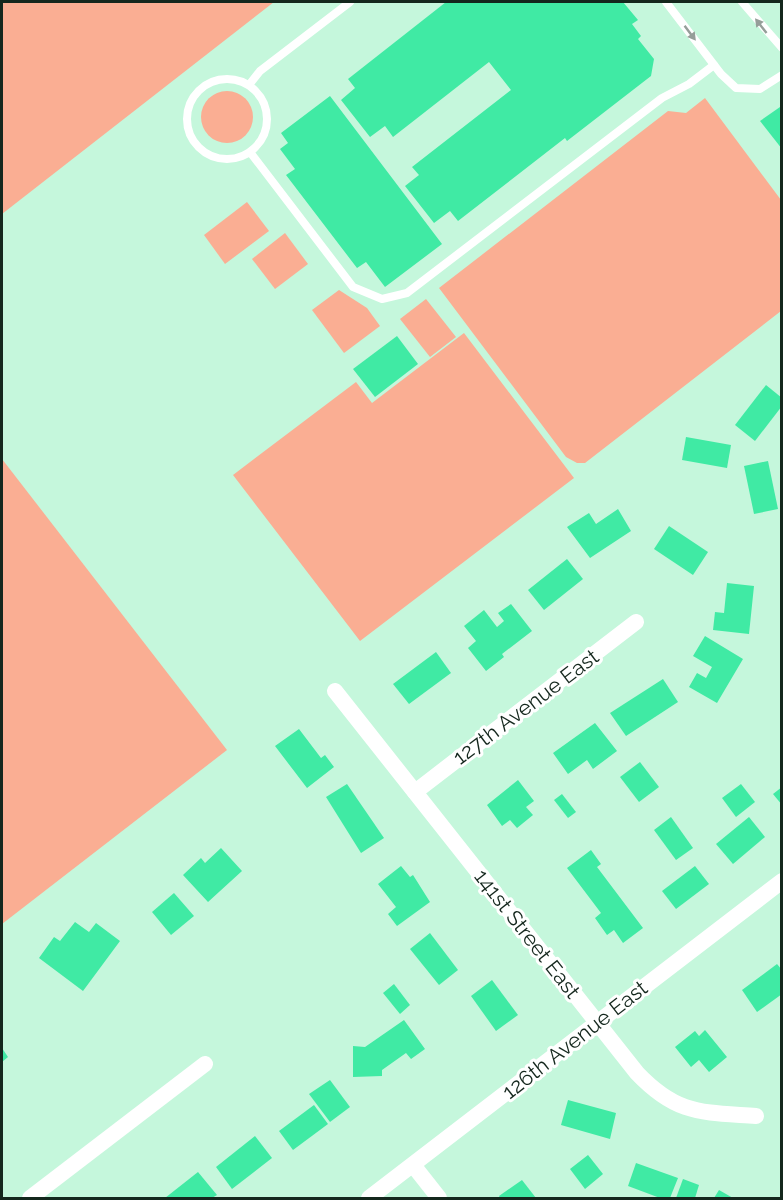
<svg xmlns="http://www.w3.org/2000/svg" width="783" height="1200" font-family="Raleway,sans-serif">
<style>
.green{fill:#faae93}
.building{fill:#40eaa4}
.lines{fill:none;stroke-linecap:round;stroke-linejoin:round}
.service{stroke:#fff;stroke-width:8}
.minor{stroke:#fff;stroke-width:16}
.oneway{fill:#959e99}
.labels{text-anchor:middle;stroke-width:6;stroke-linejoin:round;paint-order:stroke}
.street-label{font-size:21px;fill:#14271d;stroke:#fff}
</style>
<rect width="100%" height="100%" fill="#c5f7dc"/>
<g class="green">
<polygon points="2,2 274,2 2,214"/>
<circle cx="227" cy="117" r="26"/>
<polygon points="705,98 781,200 781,311 585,463 577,463 566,457 439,288 668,111 686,113"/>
<polygon points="247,202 269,231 225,264 204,235"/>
<polygon points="285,233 308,264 275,289 252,259"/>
<polygon points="339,290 367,308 380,326 344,353 312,310"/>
<polygon points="426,299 456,337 430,357 400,319"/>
<polygon points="464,333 574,478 360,641 233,475 356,382 372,403"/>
<polygon points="2,459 227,750 2,924"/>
</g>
<g class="building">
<polygon points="446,2 623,2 638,20 632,24 641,36 638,39 654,59 651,76 567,141 565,138 458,221 450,211 434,223 405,186 419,175 412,167 511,90 489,62 393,137 385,126 370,137 341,100 355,88 348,79"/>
<polygon points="330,96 442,244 385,287 366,262 357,268 286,175 295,169 280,149 288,143 281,133"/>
<polygon points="780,107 782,109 782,149 760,121"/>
<polygon points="397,336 418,364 375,397 353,369"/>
<polygon points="766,385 782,398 782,406 755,441 735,425"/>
<polygon points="686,437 731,445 727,468 682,460"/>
<polygon points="768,461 778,509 754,514 744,466"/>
<polygon points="618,509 631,531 590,558 567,527 589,513 596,524"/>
<polygon points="669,526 708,552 693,575 654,549"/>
<polygon points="567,559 583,579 544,610 528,590"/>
<polygon points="727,583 754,586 749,634 713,630 715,612 724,613"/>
<polygon points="511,604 532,631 502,654 504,657 486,671 468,648 476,641 464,626 484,610 497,627 504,621 498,613"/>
<polygon points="705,636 743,659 717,703 689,687 697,673 706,678 712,667 693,656"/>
<polygon points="436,652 451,673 409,704 393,684"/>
<polygon points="663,679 678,702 626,736 610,713"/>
<polygon points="595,723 617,751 593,769 587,760 568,774 553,753"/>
<polygon points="299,729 321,758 325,755 334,767 307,788 275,746"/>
<polygon points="640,762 659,787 639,802 620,777"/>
<polygon points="518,780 534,801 526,807 533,815 517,828 510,820 502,826 487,805"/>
<polygon points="347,784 384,838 361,853 326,797"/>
<polygon points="741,784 755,802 736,817 722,798"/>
<polygon points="782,787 782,805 773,794"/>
<polygon points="562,794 576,812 568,818 554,800"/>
<polygon points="671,817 693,848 676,860 654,830"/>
<polygon points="749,817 765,837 733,864 716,844"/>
<polygon points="221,848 242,871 208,902 183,875 201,858 205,863"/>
<polygon points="591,850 601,864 597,867 643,928 623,943 614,930 607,935 595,918 601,913 567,868"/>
<polygon points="401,866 410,877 413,875 430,902 397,926 388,914 396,907 378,884"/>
<polygon points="695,866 709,884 676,909 662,891"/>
<polygon points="174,893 194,916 171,935 152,912"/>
<polygon points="75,922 89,932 96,923 120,941 83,991 39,958 54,937 60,941"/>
<polygon points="430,933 458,970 439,985 410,949"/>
<polygon points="777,964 782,970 782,994 757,1012 742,990"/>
<polygon points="492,980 518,1015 496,1031 471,996"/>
<polygon points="394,984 410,1005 400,1014 383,993"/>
<polygon points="404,1020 425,1049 411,1059 406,1053 382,1070 382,1076 353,1077 353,1046 365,1047"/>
<polygon points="705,1030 727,1057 709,1072 699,1060 691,1067 675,1047 695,1031 699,1036"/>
<polygon points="2,1048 8,1057 2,1062"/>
<polygon points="330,1080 350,1107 330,1122 309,1094"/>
<polygon points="568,1100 616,1113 610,1139 561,1125"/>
<polygon points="314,1105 328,1124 293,1150 279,1131"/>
<polygon points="255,1136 272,1158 232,1189 216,1167"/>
<polygon points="588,1155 603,1174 585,1189 570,1169"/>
<polygon points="636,1163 678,1178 670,1198 660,1198 628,1186"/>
<polygon points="198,1172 217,1195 212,1198 165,1198"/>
<polygon points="683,1179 699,1185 695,1198 676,1198"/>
<polygon points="522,1180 536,1198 500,1198 499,1196"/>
<polygon points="719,1190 733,1198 714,1198"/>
</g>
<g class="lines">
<g class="service">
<polyline points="666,2 721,74 736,88 760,89 782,75"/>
<polyline points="742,2 782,48"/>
<circle cx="227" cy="119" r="40"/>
<polyline points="249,85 260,71 350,2"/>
<polyline points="250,152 353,287 382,299 407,293 662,98 689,84 714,65"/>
</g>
<g class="minor">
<path d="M335 691 637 1073C677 1115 701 1112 756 1116"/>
<polyline points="415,792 636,622"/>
<polyline points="413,1165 439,1198"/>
<polyline points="30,1198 205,1064"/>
<polyline points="369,1198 782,881"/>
</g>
</g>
<defs><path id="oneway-solid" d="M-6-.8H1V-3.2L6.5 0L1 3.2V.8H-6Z" transform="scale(1.5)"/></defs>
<g class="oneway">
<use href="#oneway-solid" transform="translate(761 26) rotate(-128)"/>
<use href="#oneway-solid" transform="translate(690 33) rotate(53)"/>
</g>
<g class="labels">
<g class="street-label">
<text transform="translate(526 707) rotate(-37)" y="7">127th Avenue East</text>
<text transform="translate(527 934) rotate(52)" y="7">141st Street East</text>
<text transform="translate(575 1040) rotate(-38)" y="7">126th Avenue East</text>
</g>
</g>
<rect width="783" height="1200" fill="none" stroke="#14271d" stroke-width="6"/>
</svg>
